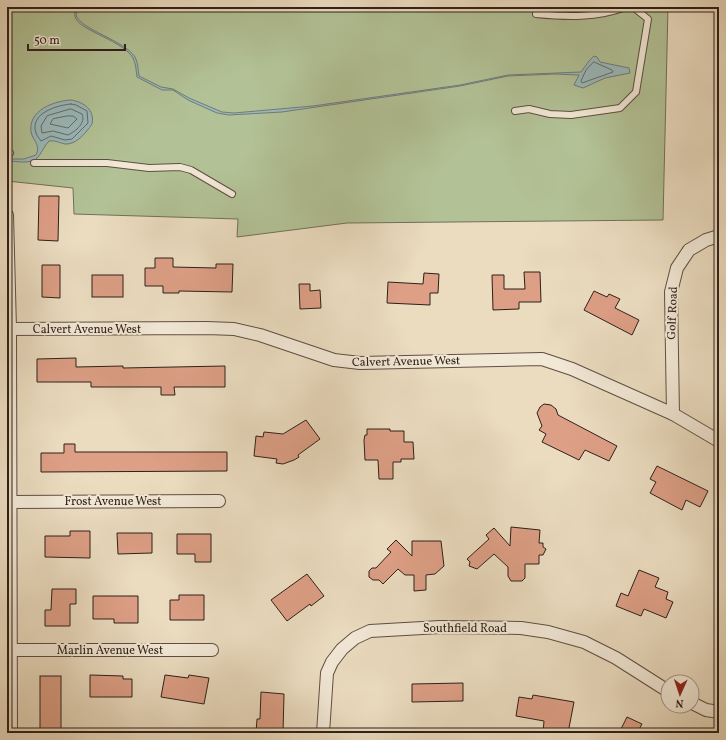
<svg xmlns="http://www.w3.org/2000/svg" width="726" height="740" font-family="Vollkorn,serif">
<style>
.green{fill:#b2c296;stroke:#707158}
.water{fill:#9bb9bb;stroke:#6f7c7a}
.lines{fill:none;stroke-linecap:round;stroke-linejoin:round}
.shore{stroke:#646c6a;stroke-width:1}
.building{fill:#dd9f86;stroke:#2e2019}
.service-casing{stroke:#5d4f43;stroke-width:8}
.minor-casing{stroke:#5d4f43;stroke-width:14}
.service{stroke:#f2e8d6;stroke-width:6}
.minor{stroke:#f2e8d6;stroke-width:12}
.labels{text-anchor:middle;stroke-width:4;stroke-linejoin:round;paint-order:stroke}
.street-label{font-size:12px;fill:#2e2019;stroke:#f2e8d6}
</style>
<rect width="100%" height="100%" fill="#ebdcc0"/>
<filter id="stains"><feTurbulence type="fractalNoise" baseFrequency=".005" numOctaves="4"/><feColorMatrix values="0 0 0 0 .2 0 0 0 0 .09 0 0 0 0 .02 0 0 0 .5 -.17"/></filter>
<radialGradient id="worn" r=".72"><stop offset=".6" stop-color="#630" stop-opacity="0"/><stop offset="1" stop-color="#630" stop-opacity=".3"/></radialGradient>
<polygon class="green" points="7,7 668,7 663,220 347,223 237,237 238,219 74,214 73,188 7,181"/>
<g class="water">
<path d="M75 7H78L76 15C81 30 124 40 135 57 138 62 138 70 139 76L161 87 173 89 189 98 222 112 234 113 313 106 460 85 508 75 581 72 589 61 594 56 597 57 600 62 629 68 630 73 605 78 583 88 574 85 579 75 555 74 508 76 460 86 282 112 229 115 217 113 188 100 173 90H162L137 77C136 70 136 64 133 58 123 41 84 32 76 19 74 15 75 11 75 7Z"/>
<path d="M71 100C84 102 95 110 92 124 86 133 76 145 65 144 60 143 55 140 49 141 44 146 43 151 38 157 32 165 16 161 7 161V159H24L36 155C41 145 33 141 31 132 28 110 54 101 71 100Z"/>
</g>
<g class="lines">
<g class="shore">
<polygon points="594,62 612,70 613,72 582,83 581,81 586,70"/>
<path d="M71 104 76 105 87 111 88 123 72 139 65 140 51 136 41 141C39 138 37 136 36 133 29 113 58 105 71 104Z"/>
<path d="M71 109 82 114C86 123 76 131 68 135L53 131 42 133 41 126 47 116Z"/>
<polygon points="67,116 73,116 77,119 68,128 50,124 53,119"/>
</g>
</g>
<g class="building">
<polygon points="39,196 59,196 58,241 38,240"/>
<polygon points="155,258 173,258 173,267 216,268 216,264 233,264 232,292 179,291 179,293 163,293 163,286 145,286 145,268 155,268"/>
<polygon points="42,265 60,265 60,298 42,297"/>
<polygon points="524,272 540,272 541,302 519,302 519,309 493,310 492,275 504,275 504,289 525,289"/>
<polygon points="424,273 439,274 438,293 430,293 430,305 387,303 388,282 423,284"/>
<rect x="92" y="275" width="31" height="22"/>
<polygon points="299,284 310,284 310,291 320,290 321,308 300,309"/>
<polygon points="594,291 607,297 609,294 620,299 615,308 639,320 632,335 584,310"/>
<polygon points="76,358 76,367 123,366 123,368 225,366 225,387 174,387 175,395 161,395 161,387 91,387 91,382 37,382 37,359"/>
<polygon points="544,404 551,405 556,409 558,415 617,446 609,461 585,450 579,460 542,442 546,434 539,430 542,426 537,413 540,407"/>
<polygon points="306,420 320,439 298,455 299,457 294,460 283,464 276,463 277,459 254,456 256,436 263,437 264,432 283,434"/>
<polygon points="367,429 390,429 390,431 404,431 404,442 413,442 414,459 401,459 401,462 393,462 393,479 379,479 378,460 365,460 364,440 365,435 367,435"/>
<polygon points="64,444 75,444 75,452 227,452 227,471 41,472 41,453 64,453"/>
<polygon points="657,466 708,491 700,507 686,500 682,510 650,493 656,482 650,479"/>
<polygon points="511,527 540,530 539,543 543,543 543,547 546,549 543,555 539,555 539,564 525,564 525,578 522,581 511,581 508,576 508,567 494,554 477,569 469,566 470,562 467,559 489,539 486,535 494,528 510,546"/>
<polygon points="70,531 90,531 90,558 45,557 45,536 70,536"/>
<polygon points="117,533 152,533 152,553 118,554"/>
<polygon points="177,534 211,534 211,562 195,562 195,554 177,554"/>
<polygon points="396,540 412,556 412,541 441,541 444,566 435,574 426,575 426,590 414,591 414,575 405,575 398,569 383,584 379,580 373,580 369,577 369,571 372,568 376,568 391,552 387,549"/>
<polygon points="639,570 659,578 655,587 668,592 666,599 673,602 666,618 644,609 641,616 616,606 621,593 628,596"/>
<polygon points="307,574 324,596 311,606 310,604 287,621 271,600"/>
<polygon points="52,589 76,589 76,604 70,604 70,626 45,626 45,610 51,610"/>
<polygon points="179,595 204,595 204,620 170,620 170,600 179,600"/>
<polygon points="93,596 138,596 138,623 114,623 114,619 93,619"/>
<polygon points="90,675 123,676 123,679 132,679 132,697 90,697"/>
<polygon points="165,675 188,678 189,675 209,678 204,704 161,697"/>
<rect x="40" y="676" width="21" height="57"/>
<polygon points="463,683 463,701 412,702 412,684"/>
<polygon points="261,692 284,694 283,733 256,733 257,719 260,719"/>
<polygon points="533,695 574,702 568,733 543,733 544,721 516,716 519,697 532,699"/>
<polygon points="627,717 642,724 637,733 619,733"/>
</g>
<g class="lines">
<g class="service-casing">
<g id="service">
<path d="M536 14C567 17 597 18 626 7"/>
<polyline points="515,111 529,109 550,114 571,115 620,108 636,92 648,19 633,7"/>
<polyline points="7,151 10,153"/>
<polyline points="34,163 107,163 149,168 180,167 191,170 232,194"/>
</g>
</g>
<g class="minor-casing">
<g id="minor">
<polyline points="7,215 10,329 11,733"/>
<polyline points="7,329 207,328 234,329 260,335 334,360 360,363 542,359 572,369 673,414 719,441"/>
<polyline points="673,414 671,292 677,268 689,250 706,240 719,236"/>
<polyline points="7,502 219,501"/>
<polyline points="7,650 212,650"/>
<polyline points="692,703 706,710 719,712"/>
<polyline points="323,733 327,673 332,662 342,649 355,638 370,631 440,627 521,628 548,632 584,642 616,658 668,691"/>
</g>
</g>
<use href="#service" class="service"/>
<use href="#minor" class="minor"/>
</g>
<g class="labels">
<g class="street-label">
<text transform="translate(672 313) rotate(-88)" y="4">Golf Road</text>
<text x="87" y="333">Calvert Avenue West</text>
<text transform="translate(406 361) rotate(-1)" y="4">Calvert Avenue West</text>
<text x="113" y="505">Frost Avenue West</text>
<text x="465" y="632">Southfield Road</text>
<text x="110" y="654">Marlin Avenue West</text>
</g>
</g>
<rect width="726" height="740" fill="none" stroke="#ebdcc0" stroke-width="24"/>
<rect x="8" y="8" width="710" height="724" fill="none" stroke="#2e2019" stroke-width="2"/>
<rect x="12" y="12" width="702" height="716" fill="none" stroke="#2e2019"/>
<g transform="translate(680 694) rotate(183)"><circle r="19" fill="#f2e8d6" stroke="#a4988a"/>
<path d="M0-3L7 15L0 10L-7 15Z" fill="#8f2418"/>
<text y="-6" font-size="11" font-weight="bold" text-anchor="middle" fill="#2e2019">N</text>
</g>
<path d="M28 44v6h97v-6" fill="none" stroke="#2e2019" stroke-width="2"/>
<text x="34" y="44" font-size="12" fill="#2e2019" stroke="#f2e8d6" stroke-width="3" paint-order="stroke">50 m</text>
<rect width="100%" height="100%" filter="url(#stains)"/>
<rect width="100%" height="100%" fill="url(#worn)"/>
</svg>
